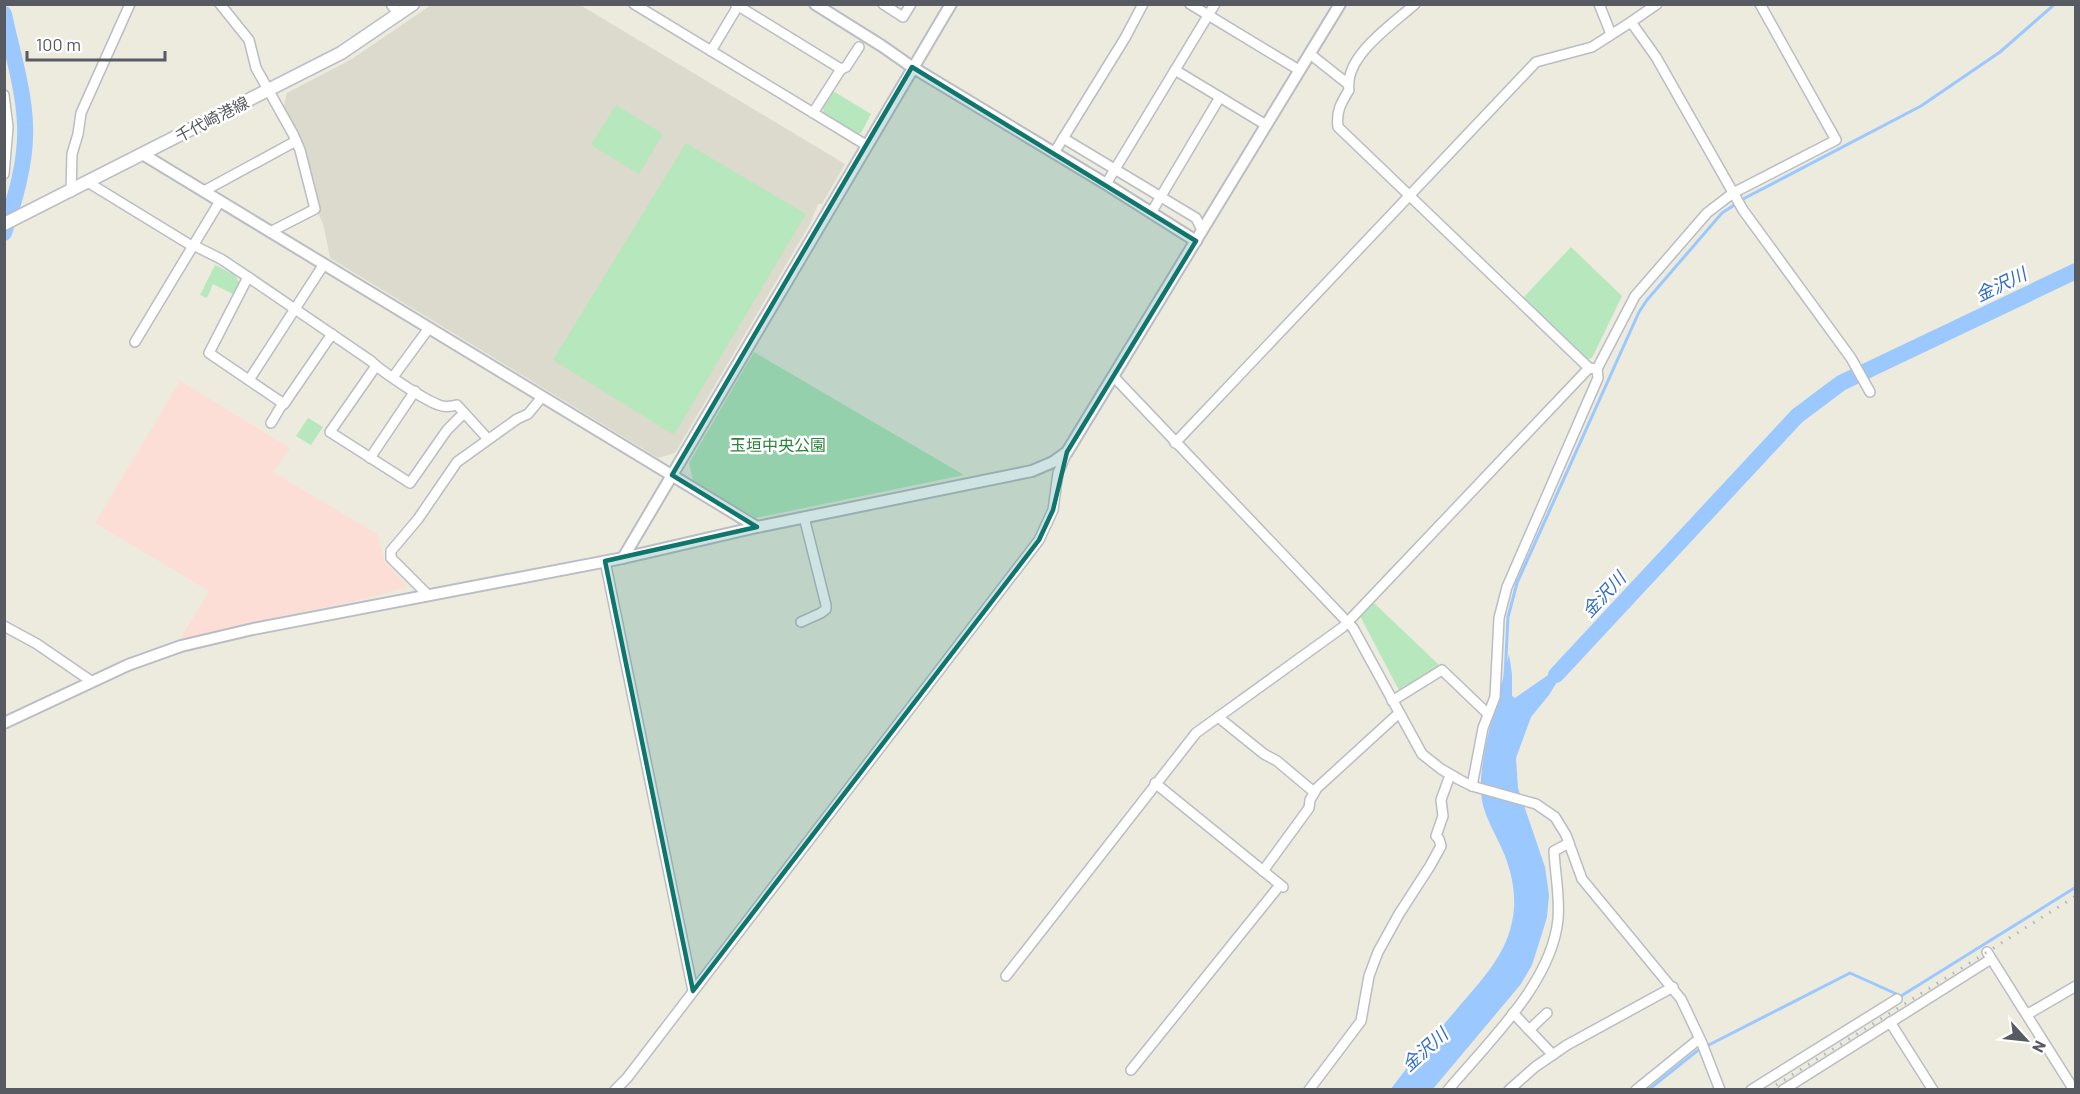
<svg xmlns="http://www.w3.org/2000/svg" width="2080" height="1094" font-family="Barlow,'Noto Sans JP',sans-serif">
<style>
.education{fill:#dcdacd}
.medical{fill:#fdded6}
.green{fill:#b7e7bd}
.water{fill:#9bc8ff}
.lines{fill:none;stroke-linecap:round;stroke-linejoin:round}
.stream{stroke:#9bc8ff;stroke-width:3}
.river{stroke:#9bc8ff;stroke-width:16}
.minor-casing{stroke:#bbbdc4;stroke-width:12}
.tertiary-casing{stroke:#bbbdc4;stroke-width:14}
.secondary-casing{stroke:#bbbec6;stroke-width:15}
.minor{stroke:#fff;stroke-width:9}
.tertiary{stroke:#fff;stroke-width:10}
.secondary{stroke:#fff;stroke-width:12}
.rail{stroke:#b5b6b6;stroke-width:3;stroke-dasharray:1.5 8;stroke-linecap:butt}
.marked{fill:#0f766e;fill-opacity:0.2;stroke:#0f766e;stroke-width:4.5;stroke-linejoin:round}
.labels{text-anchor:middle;stroke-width:5;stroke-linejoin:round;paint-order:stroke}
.street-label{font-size:16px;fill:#575a61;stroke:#fff}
.park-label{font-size:16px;fill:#2c843b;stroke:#fff}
.water-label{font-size:18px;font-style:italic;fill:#346ccc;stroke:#fff}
</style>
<rect width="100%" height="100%" fill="#ecebde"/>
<polygon class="education" points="431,5 580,5 845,164 822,204 818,204 810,224 675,453 658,458 330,258 324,227 318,212 283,109 287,93 352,59"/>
<polygon class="medical" points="180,381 290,448 273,472 377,534 385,562 408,587 355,601 257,622 181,646 182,636 209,591 95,523"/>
<g class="green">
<polygon points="833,91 871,114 861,133 856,134 824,114 823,108"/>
<polygon points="616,105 663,134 639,174 591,145"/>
<polygon points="686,143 806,214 674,435 553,360"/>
<polygon points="1571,247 1622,296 1592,358 1586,360 1523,298"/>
<polygon points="215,265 235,275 239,282 233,294 213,284 207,298 200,295"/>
<polygon points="754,352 964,475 756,518 693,481 689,463"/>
<polygon points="308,418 323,427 311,445 296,436"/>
<polygon points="1374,603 1439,665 1430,674 1401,694 1360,616"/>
</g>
<path class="water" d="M1509 654 1512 674V696L1515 698 1571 659 1549 695 1531 717 1516 758 1518 788 1545 867 1549 895 1547 917 1540 940 1532 965 1521 984 1433 1089 1390 1090C1411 1062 1434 1036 1457 1009 1479 983 1505 957 1512 922 1517 900 1513 877 1505 856 1497 835 1482 815 1481 792 1479 750 1500 696 1509 654Z"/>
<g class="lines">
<g class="stream">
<polyline points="1505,677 1508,617 1517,583 1639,312 1647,300 1722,213 1745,198 1921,106 2000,52 2055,4"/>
<polyline points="1648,1090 1697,1051 1850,973 1901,996 2076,887"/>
</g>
<g class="river">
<path d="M4 14C11 48 24 90 25 124 27 160 15 199 4 233"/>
<polyline points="1556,675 1797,416 1841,383 2076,271"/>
</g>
<g class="minor-casing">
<g id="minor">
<polyline points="220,4 249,40 256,68 293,134 300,150 315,209 270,232"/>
<polyline points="391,4 399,15"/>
<polyline points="634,4 866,145"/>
<polyline points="735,4 841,69 813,113"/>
<polyline points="883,4 903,17 911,4"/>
<polyline points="1190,4 1299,70"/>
<path d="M1415 4C1393 24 1344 56 1349 90 1341 103 1336 111 1338 127L1589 368"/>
<polyline points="1599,4 1611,34"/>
<polyline points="1631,22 1657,4"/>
<polyline points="711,51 738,6"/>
<polyline points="1310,54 1348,84"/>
<polyline points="841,69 846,67 859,47"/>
<polyline points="1175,70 1266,125"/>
<polyline points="4,95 8,127 4,174"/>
<polyline points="1063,138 1196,218 1202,230"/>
<polyline points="1054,153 1125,38 1143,4"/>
<polyline points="89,183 192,246"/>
<polyline points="1106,184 1215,4"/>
<polyline points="204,191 296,141"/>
<polyline points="71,192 72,154 78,134 81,113 130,4"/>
<polyline points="1151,213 1220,97"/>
<polyline points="193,245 221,259 248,277 209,353 284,404 332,334"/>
<path d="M248 277 371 361C381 371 424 400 439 405 445 408 451 406 457 405L488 439"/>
<polyline points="135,342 220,201"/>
<polyline points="376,366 330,432 410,483 447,430 464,413"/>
<polyline points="1113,376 1353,628 1422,754 1441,769 1460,780 1472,786 1536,804 1555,817 1566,835 1582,879 1681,999 1701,1041 1720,1090"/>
<polyline points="393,377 429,328"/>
<polyline points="249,380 324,264"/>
<polyline points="271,423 283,403"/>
<polyline points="1175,443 1536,62 1592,47 1631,22 1656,57 1743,210 1851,358 1870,392"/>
<polyline points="370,458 415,391"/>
<polyline points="605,561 693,991"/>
<polyline points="428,595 391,558 391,551 418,519 457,462 517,419 528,414 542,397"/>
<polyline points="801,622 821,613 826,609 826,605 804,517"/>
<polyline points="4,626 37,644 91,681"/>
<polyline points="1392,701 1442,670 1488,714"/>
<polyline points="1218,717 1264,754 1277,761 1314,792"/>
<polyline points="1155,783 1283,887"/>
<polyline points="1472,786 1483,728 1495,697 1499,618 1507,587 1598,378 1597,369"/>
<polyline points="1263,871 1309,808 1310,800 1317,788 1398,714"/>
<polyline points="1987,952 2074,1090"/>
<polyline points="1006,976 1196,733 1343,627 1589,368 1597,369 1635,296 1707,213 1733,193 1836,140 1760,4"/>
<polyline points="1513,1013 1553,1055"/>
<polyline points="2028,1014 2076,986"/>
<polyline points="1890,1022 1933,1090"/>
<polyline points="1529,1030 1547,1013"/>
<polyline points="1131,1070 1280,885"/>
<polyline points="615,1090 627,1078 1039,540 1053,510 1058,473 1067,452"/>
<polyline points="1309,1090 1361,1021 1369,976 1378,952 1399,914 1430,866 1441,846 1439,839 1436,836 1443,816 1441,800 1450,775"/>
<path d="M1448 1090C1488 1042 1552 983 1558 919 1560 896 1555 873 1554 851L1569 843"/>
<polyline points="1509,1090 1535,1067 1567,1045 1673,987"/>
<polyline points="1636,1090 1699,1039"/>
<polyline points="1751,1090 1897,999"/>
<polyline points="1783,1090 1991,959"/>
</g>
</g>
<g class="tertiary-casing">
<g id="tertiary">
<polyline points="815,4 882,46 912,67 1106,184 1196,241"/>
<polyline points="144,155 757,527"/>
<polyline points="623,558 951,4"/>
<polyline points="4,723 128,665 181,646 253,629 623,558 757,527 1032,471 1053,462 1067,452 1340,4"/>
</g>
</g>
<g class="secondary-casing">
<g id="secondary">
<polyline points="4,224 341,53 413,4"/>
<polyline points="2074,1090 2076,1089"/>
</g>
</g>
<use href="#minor" class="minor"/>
<use href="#tertiary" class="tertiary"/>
<use href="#secondary" class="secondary"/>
<polyline class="rail" points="1768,1090 2076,896"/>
</g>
<path class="marked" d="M912 67 1196 241 1067 452 1053 510 1039 540 693 991 605 561 757 527 672 475Z"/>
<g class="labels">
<g class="street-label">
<text transform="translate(212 119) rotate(-27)" y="6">千代崎港線</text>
</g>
<g class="park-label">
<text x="778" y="451">玉垣中央公園</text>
</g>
<g class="water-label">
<text transform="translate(2001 285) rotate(-26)" y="6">金沢川</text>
<text transform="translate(1604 595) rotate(-47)" y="6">金沢川</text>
<text transform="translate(1425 1050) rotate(-42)" y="6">金沢川</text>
</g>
</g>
<rect width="2080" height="1094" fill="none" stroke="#575a61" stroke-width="12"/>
<g transform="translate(2026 1040) rotate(117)" stroke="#ffffff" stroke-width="4.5" paint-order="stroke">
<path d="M0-4.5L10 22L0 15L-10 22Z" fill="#575a61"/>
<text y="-9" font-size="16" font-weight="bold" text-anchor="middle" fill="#575a61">N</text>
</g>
<path d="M27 51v9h138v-9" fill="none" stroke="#575a61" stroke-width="3"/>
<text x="36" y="51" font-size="18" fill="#575a61" stroke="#ffffff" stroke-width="4.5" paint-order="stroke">100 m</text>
</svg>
